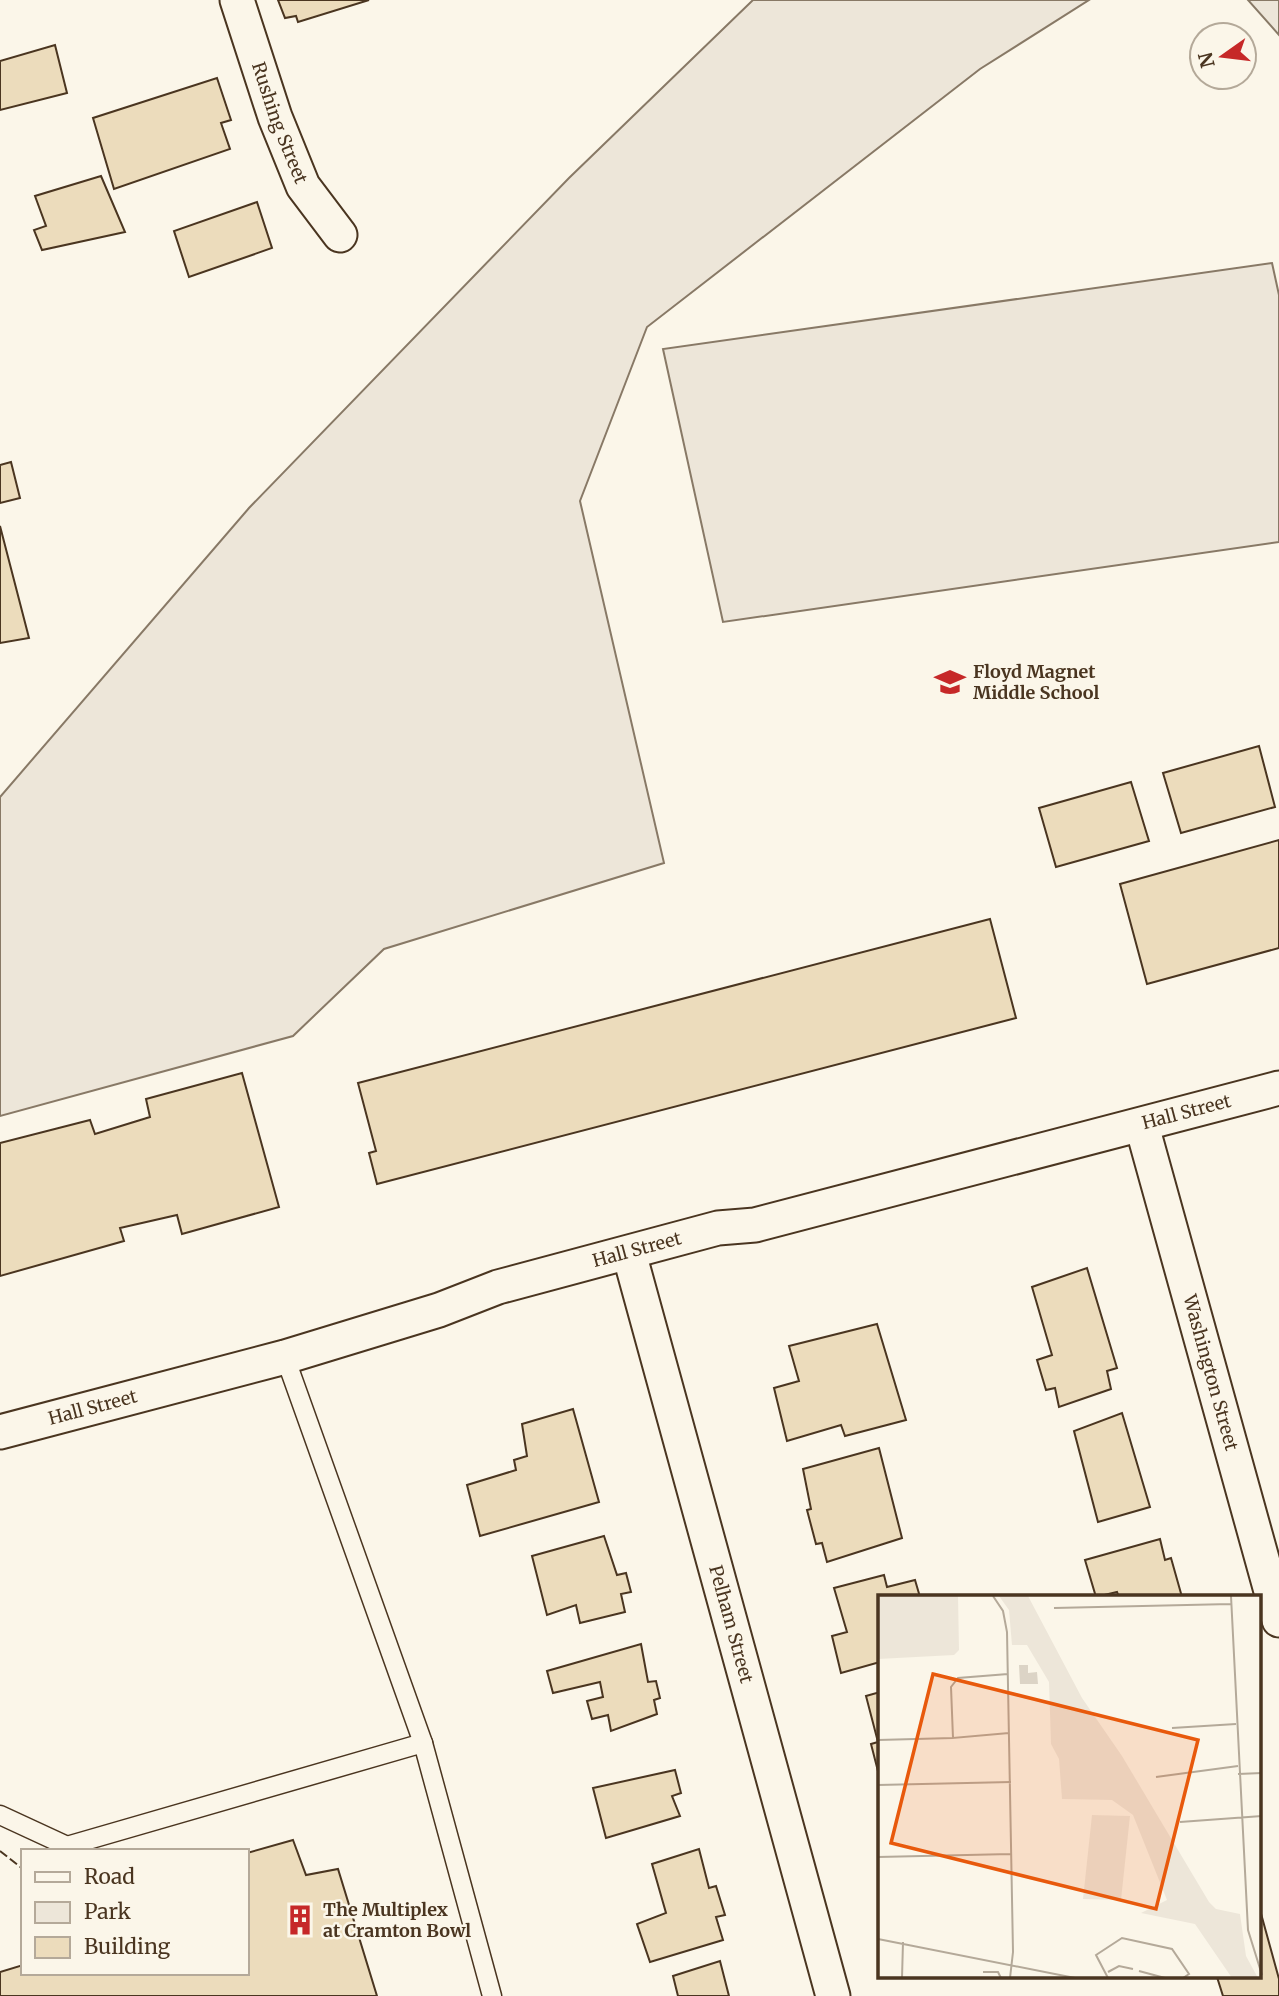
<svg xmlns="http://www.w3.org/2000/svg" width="1279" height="1996" font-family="Merriweather,serif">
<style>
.green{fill:#ede6d9;stroke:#887966;stroke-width:2}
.building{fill:#ecdcbc;stroke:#4a3520;stroke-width:2}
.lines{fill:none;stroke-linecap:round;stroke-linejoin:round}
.lane-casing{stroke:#4a3520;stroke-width:21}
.street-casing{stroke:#4a3520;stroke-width:37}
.lane{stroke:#fbf6e9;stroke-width:18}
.street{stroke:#fbf6e9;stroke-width:33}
.fence{stroke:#4a3520;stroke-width:2;stroke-dasharray:9 3.5;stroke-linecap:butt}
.labels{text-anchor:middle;stroke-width:5;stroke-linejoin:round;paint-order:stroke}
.street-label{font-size:18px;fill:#4a3520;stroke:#fbf6e9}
.poi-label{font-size:18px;font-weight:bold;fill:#4a3520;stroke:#fbf6e9;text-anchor:start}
.inset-road{fill:none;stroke:#b4a999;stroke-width:2}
.view{fill:#e8590c;fill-opacity:0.15;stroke:#e8590c;stroke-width:3.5}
.inset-edge{fill:none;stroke:#4a3520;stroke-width:3.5}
</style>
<rect width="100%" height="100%" fill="#fbf6e9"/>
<g class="green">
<polygon points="753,0 1089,0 980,69 647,327 580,501 664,863 384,949 293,1036 0,1116 0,797 249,508 569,178"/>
<polygon points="1248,0 1279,0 1279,35"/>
<polygon points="1272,263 1279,295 1279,542 723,622 663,349"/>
</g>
<g class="building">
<polygon points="278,0 369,0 298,22 296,16 285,18"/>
<polygon points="55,45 67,93 0,110 0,61"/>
<polygon points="217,78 231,120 221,123 230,149 114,189 93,118"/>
<polygon points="101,176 125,232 42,250 34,230 46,226 35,196"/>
<polygon points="257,202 272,248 189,277 174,231"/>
<polygon points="11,462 20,498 0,503 0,465"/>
<polygon points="0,526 29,638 0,643"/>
<polygon points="1259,746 1275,807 1181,833 1163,773"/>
<polygon points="1131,782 1149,841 1056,867 1039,808"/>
<polygon points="1279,840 1279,948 1147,984 1120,884"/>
<polygon points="990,919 1016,1018 377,1184 369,1153 376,1151 358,1083"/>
<polygon points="242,1073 279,1207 182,1234 177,1215 120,1228 124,1241 0,1276 0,1143 90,1120 95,1134 150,1117 146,1099"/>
<polygon points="1087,1268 1117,1368 1107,1371 1111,1389 1059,1407 1055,1388 1046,1390 1037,1360 1052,1355 1032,1287"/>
<polygon points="877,1324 906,1420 845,1436 841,1425 787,1441 774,1388 799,1381 789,1346"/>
<polygon points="573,1409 599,1502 480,1536 467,1485 516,1470 514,1460 527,1456 522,1424"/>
<polygon points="1122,1413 1150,1507 1098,1522 1074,1431"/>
<polygon points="879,1448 902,1538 827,1562 822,1543 816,1544 807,1510 811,1509 803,1469"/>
<polygon points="604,1536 617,1575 626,1573 631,1592 621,1594 625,1612 580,1623 576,1605 547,1615 532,1556"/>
<polygon points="1160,1539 1165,1560 1171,1558 1182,1597 1119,1597 1117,1592 1096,1597 1085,1560"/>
<polygon points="884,1575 887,1587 915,1580 920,1597 880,1597 880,1662 841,1673 832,1636 847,1632 834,1588"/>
<polygon points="641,1644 648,1682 656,1681 660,1698 654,1700 657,1714 611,1731 608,1715 592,1719 587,1701 603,1697 600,1682 553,1693 547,1671"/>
<polygon points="880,1692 880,1779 871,1744 878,1742 866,1696"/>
<polygon points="675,1770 681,1793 672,1796 680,1816 606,1838 593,1788"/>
<polygon points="293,1840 306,1875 338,1869 377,1996 0,1996 0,1972 23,1965 23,1973 247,1973 247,1853"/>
<polygon points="699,1849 709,1888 716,1886 725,1915 716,1917 723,1940 650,1962 637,1924 666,1913 652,1864"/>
<polygon points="1260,1910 1279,1979 1279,1996 1223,1996 1217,1977 1260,1977"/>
<polygon points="720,1961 729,1996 678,1996 673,1976"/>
</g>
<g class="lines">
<g class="lane-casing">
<g id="lane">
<polyline points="423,1743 492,1996"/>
<polyline points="0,1815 67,1846 423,1743 285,1357"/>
</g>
</g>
<g class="street-casing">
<g id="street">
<path id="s1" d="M237 0 275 117 303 186 340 235"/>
<path id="s2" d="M1142 1126 1279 1620"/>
<path id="s3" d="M629 1253 833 1996"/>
<path id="s4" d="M0 1432 285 1357 439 1310 498 1287 718 1228 755 1225 1279 1088"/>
</g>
</g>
<use href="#lane" class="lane"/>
<use href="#street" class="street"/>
<polyline class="fence" points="0,1851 23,1869"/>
</g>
<defs>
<g id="school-bare" transform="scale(2.415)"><path d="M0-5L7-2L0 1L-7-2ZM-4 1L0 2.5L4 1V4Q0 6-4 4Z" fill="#c62828" stroke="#fbf6e9" stroke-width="2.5" paint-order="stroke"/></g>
<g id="building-bare" transform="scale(2.415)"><path d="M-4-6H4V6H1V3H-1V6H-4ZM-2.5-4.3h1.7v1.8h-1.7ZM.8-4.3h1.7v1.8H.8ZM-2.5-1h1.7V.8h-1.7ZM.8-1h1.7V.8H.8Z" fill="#c62828" stroke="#fbf6e9" stroke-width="2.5" paint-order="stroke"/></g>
</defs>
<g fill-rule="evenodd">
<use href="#school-bare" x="950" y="682"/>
<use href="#building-bare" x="300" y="1920"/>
</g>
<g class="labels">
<g class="street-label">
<text dy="6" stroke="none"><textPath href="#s1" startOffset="130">Rushing Street</textPath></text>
<text dy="6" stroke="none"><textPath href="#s4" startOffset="1230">Hall Street</textPath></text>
<text dy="6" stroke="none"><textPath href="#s4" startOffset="663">Hall Street</textPath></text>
<text dy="6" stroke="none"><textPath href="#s2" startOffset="256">Washington Street</textPath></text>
<text dy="6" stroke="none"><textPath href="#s4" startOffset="96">Hall Street</textPath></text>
<text dy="6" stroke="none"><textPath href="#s3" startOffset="385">Pelham Street</textPath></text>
</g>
<g class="poi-label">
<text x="973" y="678">Floyd Magnet<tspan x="973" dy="21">Middle School</tspan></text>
<text x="323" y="1916">The Multiplex<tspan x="323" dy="21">at Cramton Bowl</tspan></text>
</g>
</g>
<g transform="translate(878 1595)">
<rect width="383" height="383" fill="#fbf6e9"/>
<path d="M0 1H80L81 55 76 60 0 64ZM121 1H150L204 103 244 161 331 307 338 314 362 319 368 361 380 383H354L317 329 263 318 289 305 255 220 234 205 184 204 181 164 173 149 171 87 149 50H134L131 15ZM214 220 252 221 243 305 205 304Z" fill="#ede6d9"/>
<path d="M141 70H150V78L159 77 160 89H142Z" fill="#dcd4c6"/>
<path class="inset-road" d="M115 1 125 16 129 37 135 357 132 383M353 1 370 335 384 380M176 13 353 9M130 79 80 83 73 92 75 143 131 138M294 133 358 129M0 145 75 143M360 179 384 178M278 182 360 171M0 190 133 187M302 227 384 221M0 262 133 259M0 344 197 383M261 376 287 383M105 377H120L123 383M230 377 241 371 255 374M24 383 25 347M230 383 218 360 244 343 294 354 311 379 305 383"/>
<path class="view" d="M55 79 320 145 278 314 13 248Z"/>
<rect width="383" height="383" class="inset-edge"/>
</g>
<rect x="21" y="1849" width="228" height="126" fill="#fbf6e9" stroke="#b4a999" stroke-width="2"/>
<rect x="35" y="1872" width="35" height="10" fill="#fbf6e9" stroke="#b4a999" stroke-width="2"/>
<text x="84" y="1884" font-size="21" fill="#4a3520">Road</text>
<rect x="35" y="1902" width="35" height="21" fill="#ede6d9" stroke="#b4a999" stroke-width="2"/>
<text x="84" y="1919" font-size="21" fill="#4a3520">Park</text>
<rect x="35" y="1937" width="35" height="21" fill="#ecdcbc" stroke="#b4a999" stroke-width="2"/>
<text x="84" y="1954" font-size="21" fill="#4a3520">Building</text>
<g transform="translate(1223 56) rotate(256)"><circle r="33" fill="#fbf6e9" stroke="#b4a999" stroke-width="2"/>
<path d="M0-5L12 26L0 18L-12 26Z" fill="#c62828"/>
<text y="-10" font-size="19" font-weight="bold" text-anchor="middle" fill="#4a3520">N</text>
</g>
</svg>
